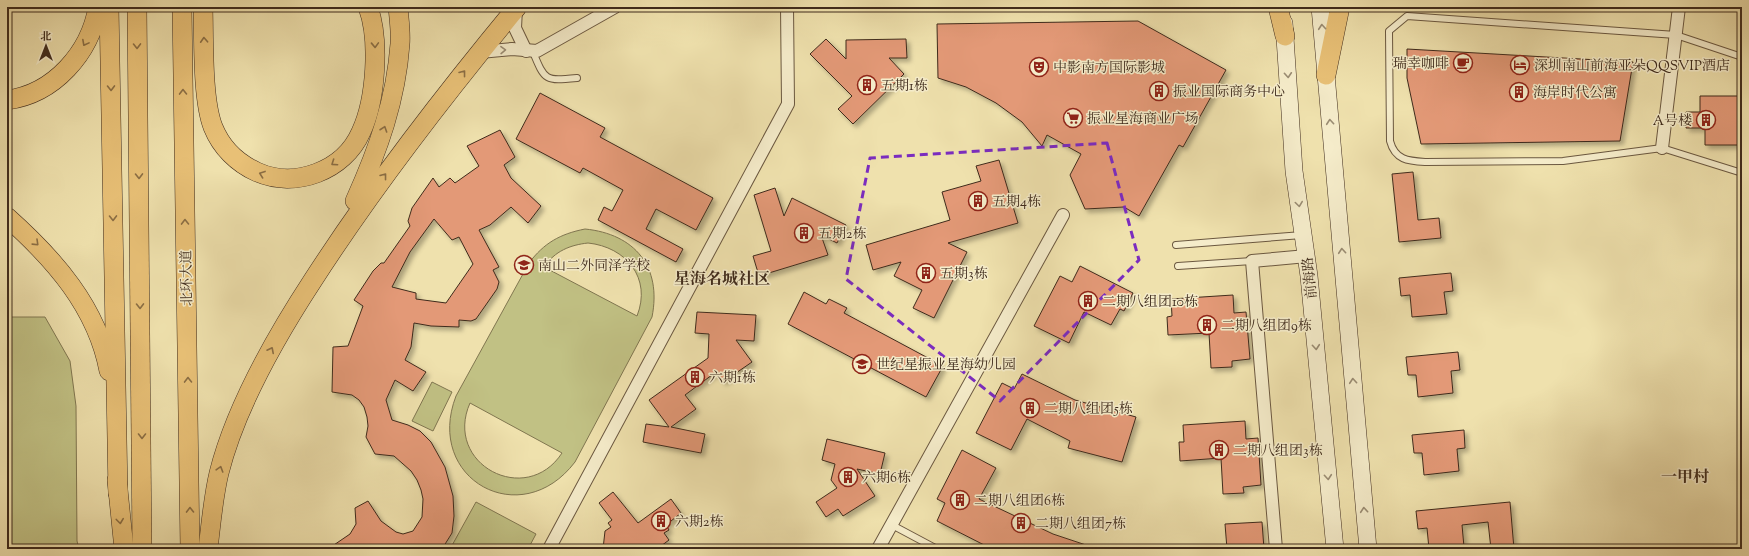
<svg xmlns="http://www.w3.org/2000/svg" width="1749" height="556" font-family="'Sorts Mill Goudy','Noto Serif SC',serif">
<style>
.green{fill:#c1c184;stroke:#807650;fill-rule:evenodd}
.building{fill:#e39977;stroke:#3f2b1c;fill-rule:evenodd;filter:url(#shadow)}
.lines{fill:none;stroke-linecap:round;stroke-linejoin:round}
.service-casing{stroke:#6b5840;stroke-width:8}
.minor-casing{stroke:#6b5840;stroke-width:14}
.secondary-casing{stroke:#3f2b1c;stroke-width:18}
.primary-casing{stroke:#3f2b1c;stroke-width:20}
.service{stroke:#f5ecca;stroke-width:6}
.minor{stroke:#f5ecca;stroke-width:12}
.secondary{stroke:#f5ecca;stroke-width:17}
.primary{stroke:#e8c076;stroke-width:19}
.oneway{stroke:#9a8c73}
.oneway2{stroke:#8b6e44}
.marked{fill:none;stroke:#7b2cbf;stroke-width:3;stroke-dasharray:8 5;stroke-linejoin:round}
.labels{text-anchor:middle;stroke-width:3;stroke-linejoin:round;paint-order:stroke}
.poi-label{font-size:14px;fill:#3f2b1c;stroke:#f5ecca;text-anchor:start}
.street-label{font-size:14px;fill:#3f2b1c;stroke:#f5ecca}
.quarter-label{font-size:16px;font-weight:bold;fill:#3f2b1c;stroke:#f5ecca}
</style>
<defs>
<filter id="shadow"><feDropShadow dx="3.5" dy="3.5" stdDeviation="2" flood-color="#0004"/></filter>
</defs>
<rect width="100%" height="100%" fill="#efe1ad"/>
<filter id="stains"><feTurbulence type="fractalNoise" baseFrequency=".005" numOctaves="4"/><feColorMatrix values="0 0 0 0 .2 0 0 0 0 .09 0 0 0 0 .02 0 0 0 .5 -.17"/></filter>
<radialGradient id="worn" r=".72"><stop offset=".6" stop-color="#630" stop-opacity="0"/><stop offset="1" stop-color="#630" stop-opacity=".3"/></radialGradient>
<g class="green">
<path d="M585 229C635 234 662 267 652 317L575 462C521 533 424 479 456 396L529 263C544 243 560 234 585 229ZM588 243C626 247 652 278 637 316L544 267C555 251 570 245 588 243ZM470 403 562 453C526 508 443 464 470 403Z"/>
<polygon points="7,317 45,317 70,361 76,406 77,541 79,549 7,549"/>
<polygon points="432,382 452,392 433,431 412,421"/>
<polygon points="476,502 536,534 528,549 450,549"/>
</g>
<g class="building">
<polygon points="1138,21 1226,70 1183,147 1179,145 1139,216 1124,207 1085,209 1070,175 1081,154 1047,135 1042,146 1022,122 996,103 966,87 938,78 937,24"/>
<polygon points="826,39 846,59 846,40 906,39 907,58 889,58 904,74 853,124 838,109 852,96 810,54"/>
<polygon points="1407,49 1633,62 1620,141 1421,144 1407,78"/>
<polygon points="540,93 605,128 600,137 713,198 696,230 656,209 646,229 683,249 676,262 598,220 604,207 612,211 623,190 583,168 580,173 516,139"/>
<polygon points="1700,96 1742,96 1742,145 1705,145 1705,128 1686,128 1686,112 1700,112"/>
<path d="M500 130 515 157 504 165 511 178 541 206 528 223 511 207 490 225 479 230 499 267 493 270 499 282 497 289 476 319 471 321 459 320V327L431 326 414 323 411 347 405 360 426 372 413 391 395 380 386 400 392 420 408 425 420 431 431 442 445 467 453 496 454 516 452 533 442 549H328L350 534 356 524 355 508 368 501 381 521 396 532 403 534 413 531 422 517 423 499 421 490 417 480 411 471 394 456 375 454 366 437 368 426 367 417 364 407 359 400 352 395 332 392 333 347 348 346 363 306 354 300 373 271 381 263H384L410 226 408 221 412 208 433 178 439 187 450 178 455 183 479 166 467 146ZM434 219 452 240 459 237 473 264 446 303 416 299V293L392 287 410 252Z"/>
<polygon points="999,160 1018,223 948,243 967,252 934,318 913,308 922,290 894,276 901,262 873,270 866,245 950,220 942,192 981,181 976,166"/>
<polygon points="1413,172 1418,220 1439,218 1441,238 1399,242 1392,174"/>
<polygon points="775,188 784,216 792,198 846,225 837,243 821,235 828,255 759,276 753,256 771,251 754,195"/>
<polygon points="1080,266 1133,293 1124,311 1120,309 1111,325 1084,312 1069,343 1034,326 1060,276 1072,282"/>
<polygon points="1451,273 1453,291 1444,292 1447,314 1412,317 1410,295 1401,296 1399,278"/>
<polygon points="804,292 826,304 829,299 847,308 844,313 943,366 926,397 788,324"/>
<polygon points="1233,295 1234,313 1246,312 1250,359 1232,361 1232,367 1211,368 1209,333 1168,335 1167,317 1172,316 1171,299"/>
<polygon points="697,312 756,315 754,341 736,340 752,362 723,382 716,372 685,395 696,409 671,427 705,434 701,453 643,442 646,424 669,427 649,400 708,358 709,334 695,333"/>
<polygon points="1458,352 1460,370 1451,371 1453,393 1418,397 1416,375 1408,375 1406,357"/>
<polygon points="1022,374 1075,400 1136,417 1122,462 1068,448 1070,441 1027,419 1011,450 976,433 1002,383 1014,389"/>
<polygon points="1245,421 1246,439 1258,438 1261,485 1243,487 1244,493 1223,494 1221,458 1180,461 1179,442 1184,442 1183,425"/>
<polygon points="1464,430 1465,448 1457,449 1459,471 1424,475 1422,453 1414,453 1412,435"/>
<polygon points="827,439 885,453 880,474 857,469 875,496 843,516 838,509 826,517 816,502 837,488 831,480 835,464 822,460"/>
<polygon points="962,450 996,468 979,499 1053,534 1092,547 1092,549 992,549 937,521 945,503 937,499"/>
<polygon points="613,492 638,523 671,499 681,513 666,525 669,530 664,533 669,540 657,549 603,549 605,531 611,527 608,523 612,520 599,503"/>
<polygon points="1510,502 1514,549 1491,549 1488,522 1462,525 1464,547 1429,549 1427,528 1418,529 1416,511"/>
<polygon points="1262,522 1264,549 1227,549 1225,524"/>
</g>
<g class="lines">
<g class="service-casing">
<g id="service">
<path d="M533 52C545 81 545 81 577 78"/>
<path d="M1742 57 1676 35 1407 16 1389 31 1390 141C1395 160 1408 161 1425 162L1563 161 1662 148 1742 173"/>
<polyline points="1176,245 1302,235"/>
<polyline points="1178,266 1252,261"/>
<polyline points="892,525 937,549"/>
</g>
</g>
<g class="minor-casing">
<g id="minor">
<polyline points="516,9 515,28 526,51"/>
<polyline points="480,52 512,49 537,51 615,7"/>
<polyline points="1662,148 1679,7"/>
<polyline points="549,549 788,104 787,7"/>
<polyline points="878,549 1063,215"/>
<polyline points="1276,549 1252,261 1307,256"/>
</g>
</g>
<g class="secondary-casing">
<g id="secondary">
<polyline points="1320,7 1368,549"/>
<polyline points="1284,23 1294,171 1309,276 1335,549"/>
</g>
</g>
<g class="primary-casing">
<g id="primary">
<polyline points="109,7 118,493"/>
<polyline points="137,7 142,549"/>
<polyline points="182,7 190,549"/>
<path d="M203 7C204 39 202 99 213 127 221 147 237 163 257 172 295 189 344 171 361 132 376 100 380 40 368 7"/>
<polyline points="1278,7 1285,36"/>
<polyline points="1326,75 1340,7"/>
<path d="M7 100C54 94 90 53 98 7"/>
<path d="M355 201C378 150 396 100 400 44 401 32 399 19 398 7"/>
<path d="M7 217C54 259 97 307 109 371"/>
<polyline points="117,480 124,549"/>
<path d="M208 549C211 524 213 498 219 473 235 409 277 335 313 280 375 184 445 94 517 7"/>
</g>
</g>
<use href="#service" class="service"/>
<use href="#minor" class="minor"/>
<use href="#secondary" class="secondary"/>
<use href="#primary" class="primary"/>
</g>
<defs><path id="oneway-chevron" d="M-2-3.5L2.5 0L-2 3.5" fill="none" stroke-width="1.6" stroke-linecap="round" stroke-linejoin="round"/></defs>
<g class="oneway">
<use href="#oneway-chevron" transform="translate(1322 27) rotate(-95)"/>
<use href="#oneway-chevron" transform="translate(503 50) rotate(-1)"/>
<use href="#oneway-chevron" transform="translate(1288 75) rotate(86)"/>
<use href="#oneway-chevron" transform="translate(1330 122) rotate(-95)"/>
<use href="#oneway-chevron" transform="translate(1299 204) rotate(82)"/>
<use href="#oneway-chevron" transform="translate(1342 251) rotate(-95)"/>
<use href="#oneway-chevron" transform="translate(1316 347) rotate(85)"/>
<use href="#oneway-chevron" transform="translate(1353 381) rotate(-95)"/>
<use href="#oneway-chevron" transform="translate(1328 477) rotate(85)"/>
<use href="#oneway-chevron" transform="translate(1364 510) rotate(-95)"/>
</g>
<g class="oneway2">
<use href="#oneway-chevron" transform="translate(204 40) rotate(-93)"/>
<use href="#oneway-chevron" transform="translate(85 43) rotate(118)"/>
<use href="#oneway-chevron" transform="translate(375 45) rotate(88)"/>
<use href="#oneway-chevron" transform="translate(137 46) rotate(89)"/>
<use href="#oneway-chevron" transform="translate(463 73) rotate(-52)"/>
<use href="#oneway-chevron" transform="translate(111 88) rotate(89)"/>
<use href="#oneway-chevron" transform="translate(183 92) rotate(-91)"/>
<use href="#oneway-chevron" transform="translate(384 129) rotate(-71)"/>
<use href="#oneway-chevron" transform="translate(334 163) rotate(146)"/>
<use href="#oneway-chevron" transform="translate(262 174) rotate(-160)"/>
<use href="#oneway-chevron" transform="translate(139 176) rotate(89)"/>
<use href="#oneway-chevron" transform="translate(384 176) rotate(-52)"/>
<use href="#oneway-chevron" transform="translate(113 218) rotate(89)"/>
<use href="#oneway-chevron" transform="translate(185 222) rotate(-91)"/>
<use href="#oneway-chevron" transform="translate(36 243) rotate(44)"/>
<use href="#oneway-chevron" transform="translate(140 306) rotate(89)"/>
<use href="#oneway-chevron" transform="translate(271 350) rotate(-63)"/>
<use href="#oneway-chevron" transform="translate(188 380) rotate(-91)"/>
<use href="#oneway-chevron" transform="translate(142 436) rotate(90)"/>
<use href="#oneway-chevron" transform="translate(220 469) rotate(-73)"/>
<use href="#oneway-chevron" transform="translate(190 510) rotate(-91)"/>
<use href="#oneway-chevron" transform="translate(120 521) rotate(83)"/>
</g>
<path class="marked" d="M1107 143 1139 260 1000 401 846 279 870 158Z"/>
<defs>
<g id="cafe-ring" transform="scale(1)"><circle r="9.5" fill="#f5ecca" stroke="#8f2418" stroke-width="1.5"/><path d="M-5.5-4.5H6V0H3Q3 3.5 0 3.5H-2.5Q-5.5 3.5-5.5 0ZM3-3.2v2h1.7v-2ZM-6 4.5H4V6H-6Z" fill="#8f2418"/></g>
<g id="hotel-ring" transform="scale(1)"><circle r="9.5" fill="#f5ecca" stroke="#8f2418" stroke-width="1.5"/><path d="M-6-4.5h1.5V1H6V5H4.5V3h-9V5H-6ZM-4 0a1.8 1.8 0 1 1 3.6 0ZM.5 0V-2.5h3Q6-2.5 6 0Z" fill="#8f2418"/></g>
<g id="theatre-ring" transform="scale(1)"><circle r="9.5" fill="#f5ecca" stroke="#8f2418" stroke-width="1.5"/><path d="M-5-5.5Q0-4 5-5.5V0Q5 5 0 6Q-5 5-5 0ZM-3.3-2.5H-1v1.5H-3.3ZM1-2.5H3.3v1.5H1ZM-2.8 1Q0 5.5 2.8 1Z" fill="#8f2418"/></g>
<g id="building-ring" transform="scale(1)"><circle r="9.5" fill="#f5ecca" stroke="#8f2418" stroke-width="1.5"/><path d="M-4-6H4V6H1V3H-1V6H-4ZM-2.5-4.3h1.7v1.8h-1.7ZM.8-4.3h1.7v1.8H.8ZM-2.5-1h1.7V.8h-1.7ZM.8-1h1.7V.8H.8Z" fill="#8f2418"/></g>
<g id="supermarket-ring" transform="scale(1)"><circle r="9.5" fill="#f5ecca" stroke="#8f2418" stroke-width="1.5"/><path d="M-6-5.5h2.5l.6 2H6L4.5 2H-2.5L-4.4-4H-6ZM-1.5 3.2a1.3 1.3 0 1 0 .1 0ZM3 3.2a1.3 1.3 0 1 0 .1 0Z" fill="#8f2418"/></g>
<g id="school-ring" transform="scale(1)"><circle r="9.5" fill="#f5ecca" stroke="#8f2418" stroke-width="1.5"/><path d="M0-5L7-2L0 1L-7-2ZM-4 1L0 2.5L4 1V4Q0 6-4 4Z" fill="#8f2418"/></g>
</defs>
<g fill-rule="evenodd">
<use href="#cafe-ring" x="1463" y="63"/>
<use href="#hotel-ring" x="1520" y="65"/>
<use href="#theatre-ring" x="1039" y="67"/>
<use href="#building-ring" x="867" y="85"/>
<use href="#building-ring" x="1159" y="91"/>
<use href="#building-ring" x="1519" y="92"/>
<use href="#supermarket-ring" x="1073" y="118"/>
<use href="#building-ring" x="1706" y="120"/>
<use href="#building-ring" x="978" y="201"/>
<use href="#building-ring" x="804" y="233"/>
<use href="#school-ring" x="524" y="265"/>
<use href="#building-ring" x="926" y="273"/>
<use href="#building-ring" x="1088" y="301"/>
<use href="#building-ring" x="1207" y="325"/>
<use href="#school-ring" x="862" y="364"/>
<use href="#building-ring" x="695" y="377"/>
<use href="#building-ring" x="1030" y="408"/>
<use href="#building-ring" x="1219" y="450"/>
<use href="#building-ring" x="848" y="477"/>
<use href="#building-ring" x="960" y="500"/>
<use href="#building-ring" x="661" y="521"/>
<use href="#building-ring" x="1021" y="523"/>
</g>
<g class="labels">
<g class="poi-label">
<text x="1449" y="68" text-anchor="end">瑞幸咖啡</text>
<text x="1534" y="70">深圳南山前海亚朵QQSVIP酒店</text>
<text x="1053" y="72">中影南方国际影城</text>
<text x="881" y="90">五期1栋</text>
<text x="1173" y="96">振业国际商务中心</text>
<text x="1533" y="97">海岸时代公寓</text>
<text x="1087" y="123">振业星海商业广场</text>
<text x="1692" y="125" text-anchor="end">A号楼</text>
<text x="992" y="206">五期4栋</text>
<text x="818" y="238">五期2栋</text>
<text x="538" y="270">南山二外同泽学校</text>
<text x="940" y="278">五期3栋</text>
<text x="1102" y="306">二期八组团10栋</text>
<text x="1221" y="330">二期八组团9栋</text>
<text x="876" y="369">世纪星振业星海幼儿园</text>
<text x="709" y="382">六期1栋</text>
<text x="1044" y="413">二期八组团5栋</text>
<text x="1233" y="455">二期八组团3栋</text>
<text x="862" y="482">六期6栋</text>
<text x="974" y="505">二期八组团6栋</text>
<text x="675" y="526">六期2栋</text>
<text x="1035" y="528">二期八组团7栋</text>
</g>
<g class="street-label">
<text transform="translate(186 278) rotate(-91)" y="5">北环大道</text>
<text transform="translate(1309 278) rotate(-96)" y="5">前海路</text>
</g>
<g class="quarter-label">
<text x="722" y="284">星海名城社区</text>
<text x="1685" y="482">一甲村</text>
</g>
</g>
<rect width="1749" height="556" fill="none" stroke="#efe1ad" stroke-width="24"/>
<rect x="8" y="8" width="1733" height="540" fill="none" stroke="#3f2b1c" stroke-width="2"/>
<rect x="12" y="12" width="1725" height="532" fill="none" stroke="#3f2b1c"/>
<g transform="translate(46 46)" stroke="#f5ecca" stroke-width="3" paint-order="stroke">
<path d="M0-3L7 15L0 10L-7 15Z" fill="#3f2b1c"/>
<text y="-6" font-size="11" font-weight="bold" text-anchor="middle" fill="#3f2b1c">北</text>
</g>
<rect width="100%" height="100%" filter="url(#stains)"/>
<rect width="100%" height="100%" fill="url(#worn)"/>
</svg>
